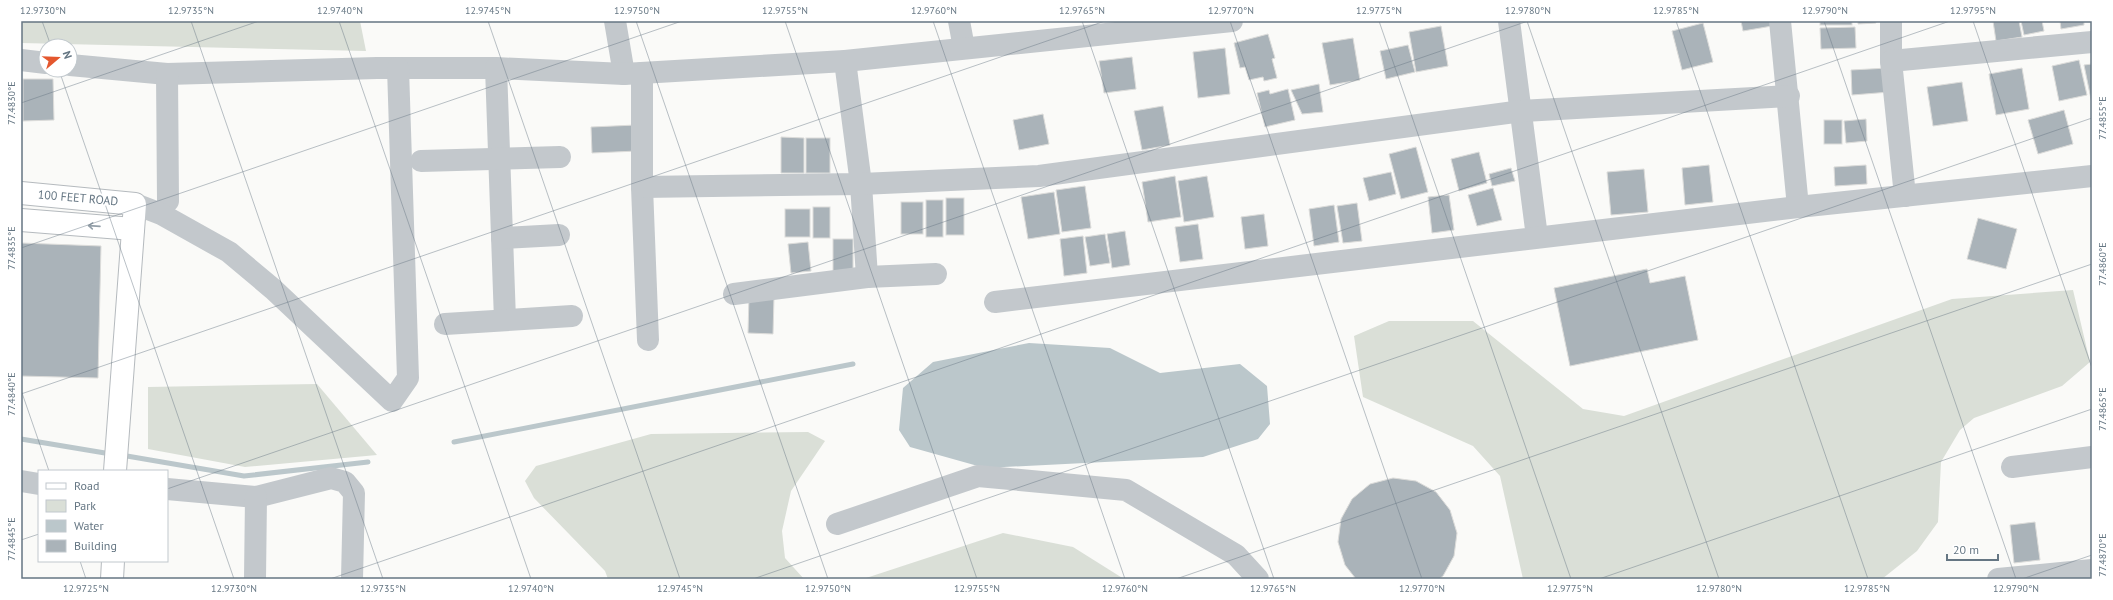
<svg xmlns="http://www.w3.org/2000/svg" width="2113" height="600" font-family="'PT Sans',sans-serif">
<style>
.green{fill:#dadfd7}
.water{fill:#bbc7cb}
.lines{fill:none;stroke-linecap:round;stroke-linejoin:round}
.stream{stroke:#bbc7cb;stroke-width:5}
.building{fill:#aab3b9;stroke:#dcdcda}
.major-casing{stroke:#b5babe;stroke-width:24}
.minor{stroke:#c3c8cc;stroke-width:22}
.major{stroke:#fff;stroke-width:22}
.oneway{stroke:#939fa8}
.ticks{fill:none;stroke:#657683;stroke-width:1;stroke-opacity:0.45}
.labels{text-anchor:middle;stroke-width:4;stroke-linejoin:round;paint-order:stroke}
.street-label{font-size:12px;fill:#657683;stroke:#fff}
.neatline{fill:none;stroke:#657683;stroke-width:1.5}
.ticks-label{font-size:10px;text-anchor:middle;fill:#657683}
</style>
<rect width="100%" height="100%" fill="#fafaf8"/>
<g class="green">
<polygon points="21,21 360,21 366,51 21,43"/>
<polygon points="2073,290 2090,362 2062,386 1974,418 1960,430 1941,462 1938,522 1917,551 1882,579 1523,579 1500,476 1473,446 1363,397 1354,336 1389,321 1473,321 1583,409 1624,416 1952,299"/>
<polygon points="317,384 377,455 245,467 148,449 148,387"/>
<polygon points="808,432 825,441 791,491 782,531 785,558 804,579 608,579 605,571 534,498 525,481 536,466 651,434"/>
<polygon points="1003,533 1073,547 1124,579 863,579"/>
</g>
<polygon class="water" points="1029,343 1110,348 1160,373 1240,364 1267,386 1270,424 1258,439 1203,457 985,468 910,447 899,430 903,388 933,362"/>
<g class="lines">
<g class="stream">
<polyline points="21,439 111,454"/>
<polyline points="454,442 853,364"/>
<polyline points="121,455 244,476 368,462"/>
</g>
</g>
<g class="building">
<polygon points="1741,21 1778,21 1778,25 1743,31"/>
<rect x="1820" y="21" width="32" height="4"/>
<polygon points="1858,21 1876,21 1876,23 1858,24"/>
<polygon points="1993,21 2019,21 2022,37 1996,41"/>
<polygon points="2021,21 2042,21 2044,31 2024,35"/>
<polygon points="2060,21 2084,21 2084,25 2061,29"/>
<polygon points="1703,23 1713,62 1682,70 1672,31"/>
<polygon points="1441,26 1448,66 1416,72 1409,32"/>
<polygon points="1855,27 1856,48 1821,49 1820,28"/>
<polygon points="1268,34 1275,58 1272,59 1277,78 1264,81 1263,77 1249,80 1245,67 1240,68 1234,43"/>
<polygon points="1353,38 1360,80 1330,85 1322,43"/>
<polygon points="1408,45 1415,72 1386,79 1380,51"/>
<polygon points="1225,48 1230,94 1198,98 1193,52"/>
<polygon points="1132,57 1136,89 1104,93 1099,61"/>
<polygon points="2079,60 2087,95 2059,101 2052,66"/>
<polygon points="2092,64 2092,104 2084,65"/>
<polygon points="1888,68 1890,92 1852,95 1851,70"/>
<polygon points="2022,68 2029,109 1996,115 1989,74"/>
<polygon points="23,79 53,79 54,120 23,121"/>
<polygon points="1962,82 1968,121 1933,126 1927,87"/>
<polygon points="1319,84 1323,112 1302,114 1291,90"/>
<polygon points="1288,89 1295,120 1265,127 1257,93 1269,90 1270,94"/>
<polygon points="1163,106 1170,145 1142,150 1134,111"/>
<polygon points="2064,110 2073,144 2038,154 2028,120"/>
<polygon points="1043,114 1049,144 1019,150 1013,120"/>
<polygon points="1866,119 1867,141 1846,143 1844,121"/>
<rect x="1824" y="120" width="18" height="24"/>
<polygon points="636,125 637,151 592,153 591,127"/>
<polygon points="781,137 804,138 804,173 781,173"/>
<rect x="806" y="138" width="24" height="35"/>
<polygon points="1416,147 1428,192 1401,199 1389,154"/>
<polygon points="1479,152 1487,183 1459,191 1451,159"/>
<polygon points="1709,165 1713,202 1685,205 1682,168"/>
<polygon points="1866,165 1867,184 1835,186 1834,167"/>
<polygon points="1511,168 1515,181 1492,186 1489,174"/>
<polygon points="1644,169 1648,212 1611,215 1607,172"/>
<polygon points="1391,172 1396,194 1369,201 1363,178"/>
<polygon points="1175,176 1181,217 1148,222 1142,182"/>
<polygon points="1207,176 1214,217 1184,222 1178,181"/>
<polygon points="1085,186 1091,228 1062,232 1056,190"/>
<polygon points="1493,188 1502,220 1477,226 1468,195"/>
<polygon points="1054,192 1060,234 1028,239 1021,197"/>
<polygon points="1449,195 1454,230 1432,233 1428,197"/>
<rect x="946" y="198" width="18" height="37"/>
<rect x="926" y="200" width="17" height="37"/>
<rect x="901" y="202" width="22" height="32"/>
<polygon points="1357,203 1362,241 1343,243 1337,206"/>
<polygon points="1334,205 1339,242 1314,246 1309,209"/>
<rect x="813" y="207" width="17" height="31"/>
<rect x="785" y="209" width="25" height="28"/>
<polygon points="1264,214 1268,246 1245,249 1241,217"/>
<polygon points="1978,218 2017,229 2006,269 1967,259"/>
<polygon points="1198,224 1203,259 1180,262 1175,227"/>
<polygon points="1125,231 1130,265 1112,268 1107,234"/>
<polygon points="1105,234 1110,263 1090,266 1085,237"/>
<polygon points="1083,236 1087,273 1064,276 1060,239"/>
<rect x="833" y="239" width="20" height="35"/>
<polygon points="808,242 811,271 791,273 788,244"/>
<polygon points="21,243 101,246 98,378 21,376"/>
<polygon points="1647,269 1650,283 1685,276 1698,340 1570,366 1554,288"/>
<polygon points="749,296 774,297 773,334 748,333"/>
<polygon points="1393,478 1416,481 1436,492 1450,510 1457,533 1454,556 1443,576 1439,579 1356,579 1345,565 1338,542 1341,519 1352,499 1370,484"/>
<polygon points="2035,522 2040,560 2014,563 2010,525"/>
</g>
<g class="lines">
<g class="major-casing">
<g id="major">
<polyline points="21,193 135,204 115,471"/>
<polyline points="21,220 133,229"/>
<polyline points="112,579 113,561"/>
</g>
</g>
<g class="minor">
<polyline points="615,21 624,74"/>
<polyline points="959,21 964,48"/>
<polyline points="1509,21 1537,237"/>
<polyline points="1780,21 1798,207"/>
<polyline points="1891,21 1891,61 1905,196"/>
<polyline points="21,60 46,63"/>
<polyline points="845,61 861,184 867,277"/>
<polyline points="1891,61 2092,42"/>
<polyline points="70,65 167,74 377,68 496,68 624,74 845,61 1232,21"/>
<polyline points="496,68 505,320"/>
<polyline points="642,73 642,187 648,340"/>
<polyline points="167,74 168,201"/>
<polyline points="421,161 560,157"/>
<polyline points="642,187 861,184 1039,176 1522,111 1789,96"/>
<polyline points="135,204 161,214 229,252 273,289 392,401 408,378 398,68"/>
<polyline points="502,238 559,235"/>
<polyline points="734,294 867,277 936,274"/>
<polyline points="995,302 1798,207 2092,176"/>
<polyline points="445,324 572,316"/>
<polyline points="2012,467 2092,457"/>
<polyline points="21,481 39,484"/>
<polyline points="167,489 256,497 331,478 345,482 354,493 352,579"/>
<polyline points="837,524 978,476 1126,490 1236,555 1258,579"/>
<polyline points="255,579 256,497"/>
<polyline points="1998,579 2092,570"/>
</g>
<use href="#major" class="major"/>
</g>
<defs><path id="oneway-shaft" d="M-6 0H5M1.5-3L5.5 0L1.5 3" fill="none" stroke-width="1.6" stroke-linecap="round" stroke-linejoin="round"/></defs>
<use class="oneway" href="#oneway-shaft" transform="translate(94 226) rotate(-176)"/>
<path class="ticks" d="M42 21 51 46M191 21 383 579M339 21 531 579M488 21 680 579M636 21 828 579M785 21 977 579M933 21 1125 579M1082 21 1274 579M1230 21 1422 579M1379 21 1571 579M1527 21 1719 579M1676 21 1868 579M1824 21 2016 579M1973 21 2092 368M59 70 234 579M21 103 259 21M21 248 682 21M21 390 49 471M21 394 1105 21M167 489 1528 21M21 540 39 534M80 561 86 579M330 579 1950 21M753 579 2092 118M1176 579 2092 264M1599 579 2092 409M2022 579 2092 555"/>
<g class="labels">
<g class="street-label">
<text transform="translate(78 198) rotate(5)" y="4">100 FEET ROAD</text>
</g>
</g>
<rect width="2113" height="600" fill="none" stroke="#ffffff" stroke-width="44"/>
<rect x="38" y="470" width="130" height="92" fill="#ffffff" stroke="#c1c8cd"/>
<rect x="46" y="483" width="20" height="6" fill="#ffffff" stroke="#c1c8cd"/>
<text x="74" y="490" font-size="12" fill="#657683">Road</text>
<rect x="46" y="500" width="20" height="12" fill="#dadfd7" stroke="#c1c8cd"/>
<text x="74" y="510" font-size="12" fill="#657683">Park</text>
<rect x="46" y="520" width="20" height="12" fill="#bbc7cb" stroke="#c1c8cd"/>
<text x="74" y="530" font-size="12" fill="#657683">Water</text>
<rect x="46" y="540" width="20" height="12" fill="#aab3b9" stroke="#c1c8cd"/>
<text x="74" y="550" font-size="12" fill="#657683">Building</text>
<g transform="translate(58 58) rotate(71)"><circle r="19" fill="#ffffff" stroke="#c1c8cd"/>
<path d="M0-3L7 15L0 10L-7 15Z" fill="#e4572e"/>
<text y="-6" font-size="11" font-weight="bold" text-anchor="middle" fill="#657683">N</text>
</g>
<path d="M1947 554v6h51v-6" fill="none" stroke="#657683" stroke-width="2"/>
<text x="1953" y="554" font-size="12" fill="#657683" stroke="#ffffff" stroke-width="3" paint-order="stroke">20 m</text>
<rect x="22" y="22" width="2069" height="556" class="neatline"/>
<g class="ticks-label">
<text x="43" y="14">12.9730°N</text>
<text x="191" y="14">12.9735°N</text>
<text x="340" y="14">12.9740°N</text>
<text x="488" y="14">12.9745°N</text>
<text x="637" y="14">12.9750°N</text>
<text x="785" y="14">12.9755°N</text>
<text x="934" y="14">12.9760°N</text>
<text x="1082" y="14">12.9765°N</text>
<text x="1231" y="14">12.9770°N</text>
<text x="1379" y="14">12.9775°N</text>
<text x="1528" y="14">12.9780°N</text>
<text x="1676" y="14">12.9785°N</text>
<text x="1825" y="14">12.9790°N</text>
<text x="1973" y="14">12.9795°N</text>
<text transform="translate(11 103) rotate(-90)" y="4">77.4830°E</text>
<text transform="translate(2102 118) rotate(-90)" y="4">77.4855°E</text>
<text transform="translate(11 248) rotate(-90)" y="4">77.4835°E</text>
<text transform="translate(2102 264) rotate(-90)" y="4">77.4860°E</text>
<text transform="translate(11 394) rotate(-90)" y="4">77.4840°E</text>
<text transform="translate(2102 409) rotate(-90)" y="4">77.4865°E</text>
<text transform="translate(11 539) rotate(-90)" y="4">77.4845°E</text>
<text transform="translate(2102 555) rotate(-90)" y="4">77.4870°E</text>
<text x="86" y="592">12.9725°N</text>
<text x="234" y="592">12.9730°N</text>
<text x="383" y="592">12.9735°N</text>
<text x="531" y="592">12.9740°N</text>
<text x="680" y="592">12.9745°N</text>
<text x="828" y="592">12.9750°N</text>
<text x="977" y="592">12.9755°N</text>
<text x="1125" y="592">12.9760°N</text>
<text x="1273" y="592">12.9765°N</text>
<text x="1422" y="592">12.9770°N</text>
<text x="1570" y="592">12.9775°N</text>
<text x="1719" y="592">12.9780°N</text>
<text x="1867" y="592">12.9785°N</text>
<text x="2016" y="592">12.9790°N</text>
</g>
</svg>
